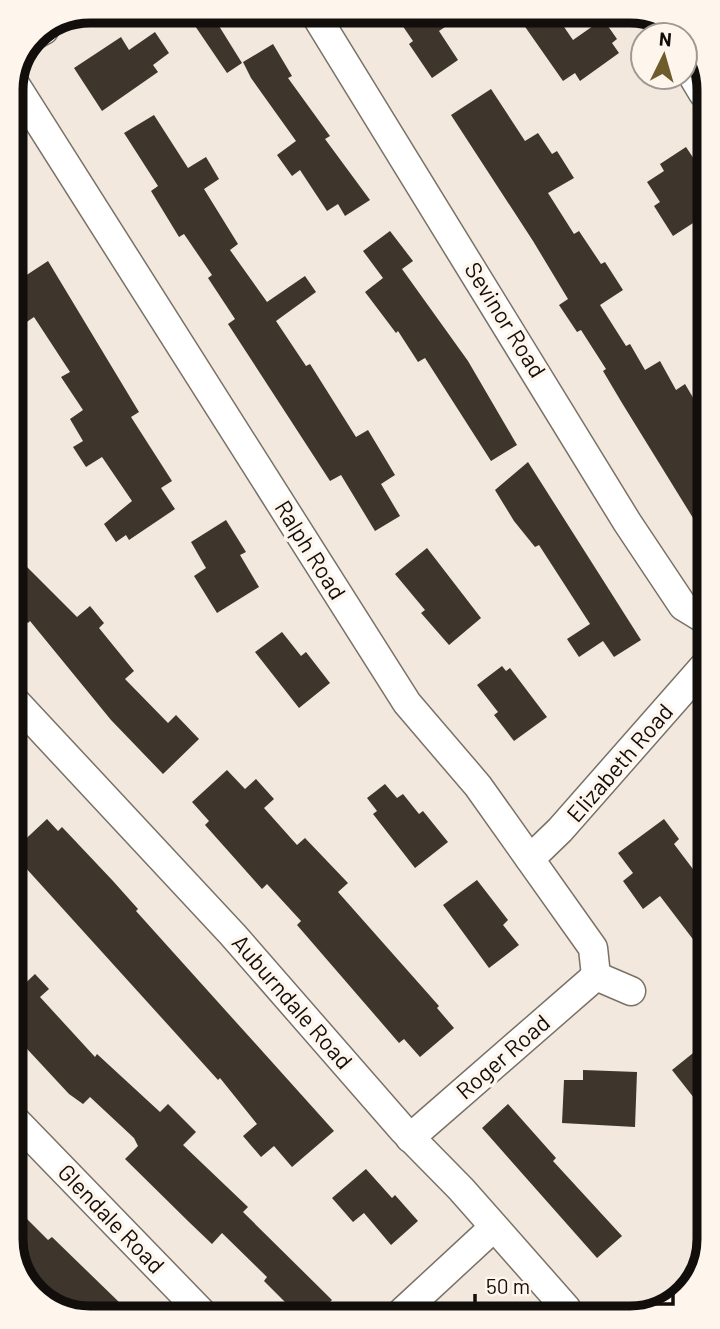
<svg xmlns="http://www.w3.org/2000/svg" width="720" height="1329" font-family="Barlow,sans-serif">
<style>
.building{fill:#3e352d}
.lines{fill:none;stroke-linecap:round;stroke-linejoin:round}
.street-casing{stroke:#7a7166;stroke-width:31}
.street{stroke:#fff;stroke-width:28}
.labels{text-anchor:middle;stroke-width:7;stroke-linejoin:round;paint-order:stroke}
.street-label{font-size:23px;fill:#120e0b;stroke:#fef6ed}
.rim{fill:none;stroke:#120e0b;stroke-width:9}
</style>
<rect width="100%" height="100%" fill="#f2e8dd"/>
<g class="building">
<polygon points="205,11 241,11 219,26 242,63 227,73 191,20"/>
<polygon points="424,11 469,11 439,31 458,60 432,78 409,44 413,41 402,25"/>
<polygon points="514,11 553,11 573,40 603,19 617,39 612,43 619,53 580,81 575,73 563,81"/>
<polygon points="155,32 169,53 153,65 158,72 102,111 74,68 121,37 129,50"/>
<polygon points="273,44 292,76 288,78 330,136 325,139 370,200 345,216 338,204 327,211 300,170 292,176 277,155 296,141 251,78 243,62"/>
<polygon points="491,89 525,141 538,133 552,154 557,151 574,178 548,193 574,234 579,231 601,264 605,262 623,290 600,305 626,346 630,344 645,370 660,361 676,390 685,384 705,418 706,539 622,403 603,371 606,369 581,330 577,332 559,305 568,299 533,241 451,115"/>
<polygon points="154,115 188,168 206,157 219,179 204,189 238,244 230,250 267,302 305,276 316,292 276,321 306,366 310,364 356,437 368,430 395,475 381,484 400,516 375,531 341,475 330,481 228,324 235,319 208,278 212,275 184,234 179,237 151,191 158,186 124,133"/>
<polygon points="686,147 704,174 704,216 673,236 654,206 660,202 647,182 664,171 660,164"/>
<polygon points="390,231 413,261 402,269 468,361 517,445 491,461 425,358 418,362 398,331 396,333 365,292 383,278 363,251"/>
<polygon points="48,261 139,412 131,417 172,481 161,488 175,509 129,540 126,535 116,542 104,524 132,501 102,457 86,467 73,447 83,441 70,419 83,410 61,377 70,372 34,317 12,332 12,290 25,281 22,278"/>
<polygon points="528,462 641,640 614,657 603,641 579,657 567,639 590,624 539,545 535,547 514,521 495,490"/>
<polygon points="226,520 246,552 240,555 259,587 217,613 194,576 206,568 191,542"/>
<polygon points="427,548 481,618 449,645 421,613 425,610 395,574"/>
<polygon points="13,553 77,617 90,606 104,623 99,628 134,671 125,679 168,723 176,715 199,739 163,774 111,720 30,621 28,623 13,609"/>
<polygon points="282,632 301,656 306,652 330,683 299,708 255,652"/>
<polygon points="502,666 506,671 510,668 547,717 514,741 494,715 498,712 477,685"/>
<polygon points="227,770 245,789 256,779 274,799 264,808 297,845 305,838 348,883 338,892 439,1006 437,1008 454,1028 420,1057 404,1039 399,1043 297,925 301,921 267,884 262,889 205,825 209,821 192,802"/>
<polygon points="385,784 397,798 403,794 419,814 423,811 448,842 415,868 373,814 377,811 367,798"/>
<polygon points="47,819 58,831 62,827 113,881 138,909 136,911 334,1131 292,1167 274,1146 261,1157 243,1136 257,1124 220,1078 218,1080 15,856 15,849"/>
<polygon points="664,819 679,839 674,844 708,889 708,959 660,896 643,909 623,881 633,873 618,853"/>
<polygon points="477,880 508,920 503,925 519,945 489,968 443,905"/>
<polygon points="35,974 49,989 40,997 95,1057 97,1054 160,1112 168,1104 196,1132 183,1145 248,1207 243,1212 332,1300 317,1316 273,1316 286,1303 264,1281 267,1277 222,1233 212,1244 190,1223 125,1159 138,1146 134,1138 90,1097 83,1104 69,1094 16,1037 21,1033 15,1027 15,993"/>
<polygon points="708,1041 709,1079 709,1117 672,1070"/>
<polygon points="583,1070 637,1072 635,1127 562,1123 564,1080 583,1080"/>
<polygon points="508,1104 556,1158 553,1161 622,1236 597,1258 482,1128"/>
<polygon points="366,1169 392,1198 395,1195 418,1221 391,1245 364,1213 353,1222 332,1198"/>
<polygon points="16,1208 48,1240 52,1237 121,1304 106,1318 85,1318 46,1305 17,1270"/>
</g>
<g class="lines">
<g class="street-casing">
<g id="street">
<polyline points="313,11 627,522 683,606 706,620"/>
<polyline points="658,19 668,35"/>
<polyline points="33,36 44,30"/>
<polyline points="685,63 703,93"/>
<polyline points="13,81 407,703 478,786 593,948 596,976 631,991"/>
<polyline points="14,700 233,935 404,1131 461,1189 566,1308"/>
<polyline points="530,859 560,830 706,664"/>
<polyline points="16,1121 206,1317"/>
<polyline points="410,1138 596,976"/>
<polyline points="399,1315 493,1228"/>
</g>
</g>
<use href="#street" class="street"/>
</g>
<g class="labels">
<g class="street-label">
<text transform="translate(505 320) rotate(58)" y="8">Sevinor Road</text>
<text transform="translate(310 550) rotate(58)" y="8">Ralph Road</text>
<text transform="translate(620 763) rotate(-49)" y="8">Elizabeth Road</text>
<text transform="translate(292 1002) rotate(49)" y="8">Auburndale Road</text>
<text transform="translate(503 1057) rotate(-41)" y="8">Roger Road</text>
<text transform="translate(111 1219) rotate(46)" y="8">Glendale Road</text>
</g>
</g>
<path d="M0 0H720V1329H0ZM90 23H630A67 67 0 0 1 697 90V1239A67 67 0 0 1 630 1306H90A67 67 0 0 1 23 1239V90A67 67 0 0 1 90 23Z" fill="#fef6ed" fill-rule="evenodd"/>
<path class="rim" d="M90 23H630A67 67 0 0 1 697 90V1239A67 67 0 0 1 630 1306H90A67 67 0 0 1 23 1239V90A67 67 0 0 1 90 23Z"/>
<g transform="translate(664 56) rotate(5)"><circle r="33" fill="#fef6ed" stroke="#a09993" stroke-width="2"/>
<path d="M0-5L12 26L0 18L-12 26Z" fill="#6f5c2b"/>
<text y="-10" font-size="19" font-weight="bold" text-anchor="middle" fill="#120e0b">N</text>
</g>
<path d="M475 1294v10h198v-10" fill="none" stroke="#120e0b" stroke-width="3.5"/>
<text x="486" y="1294" font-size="21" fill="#120e0b" stroke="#fef6ed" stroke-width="5" paint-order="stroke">50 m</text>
</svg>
